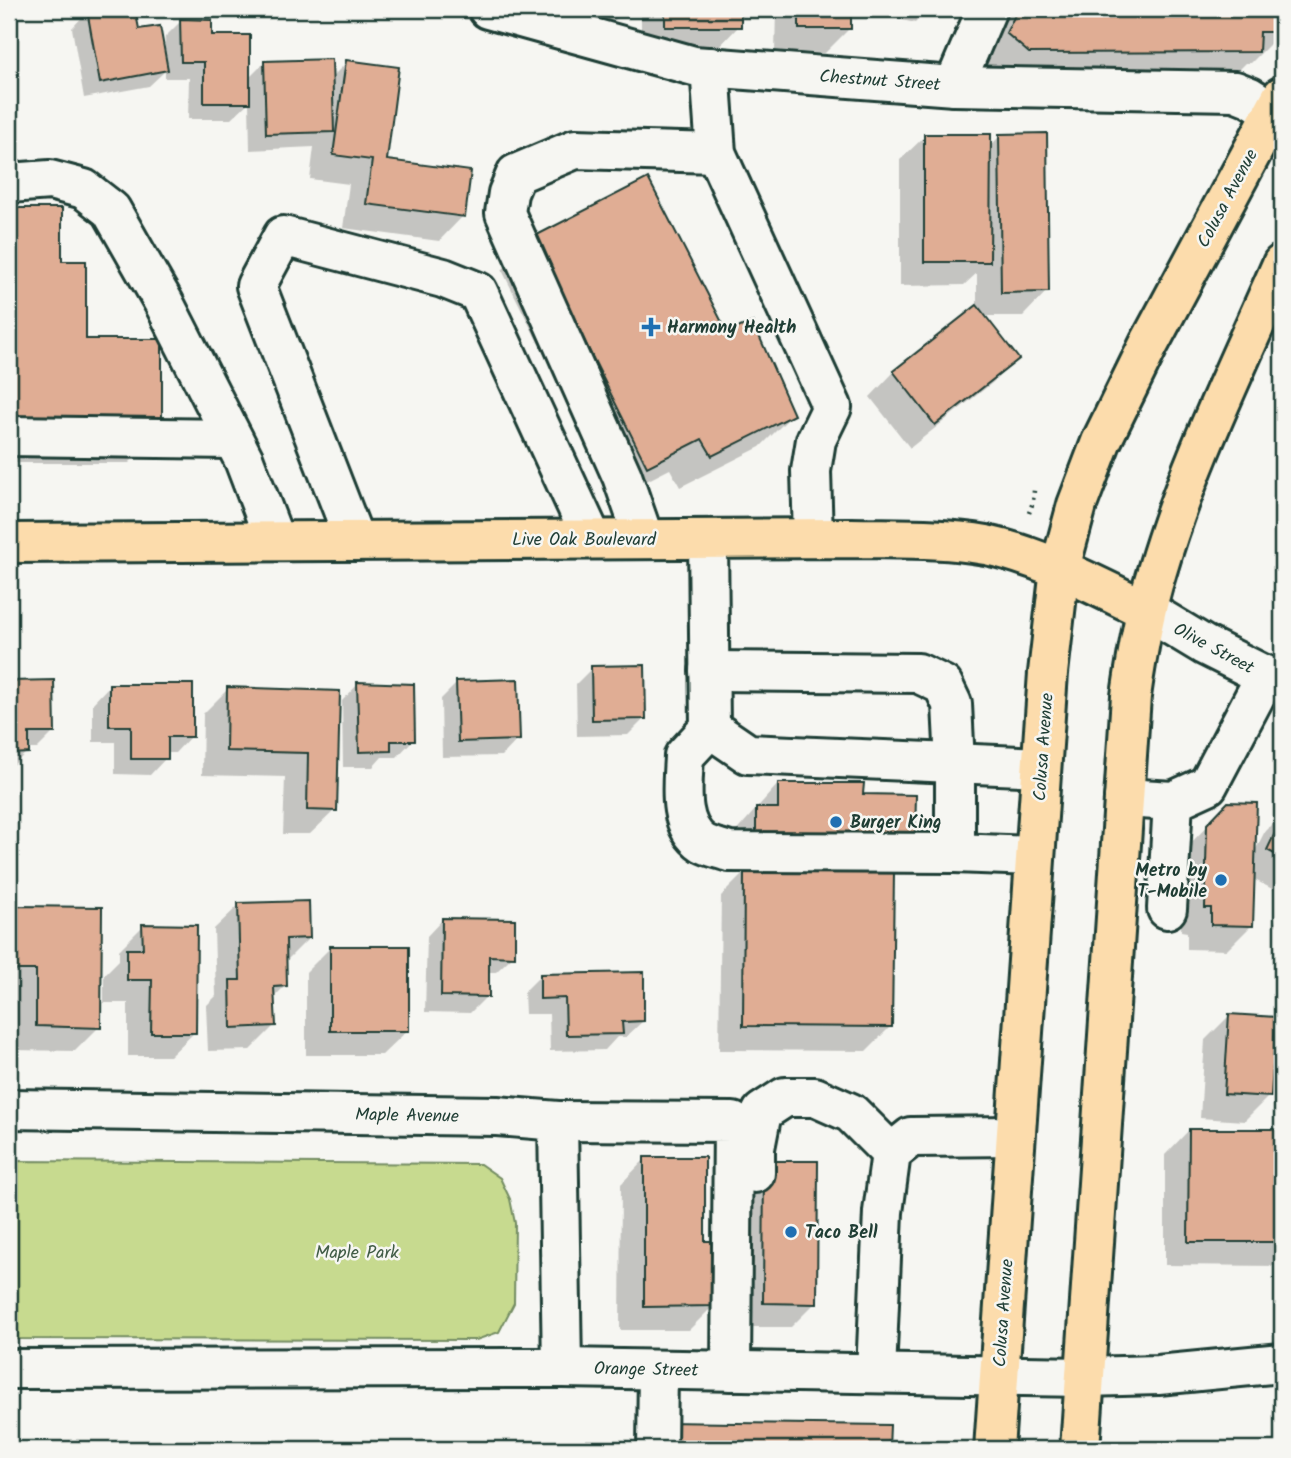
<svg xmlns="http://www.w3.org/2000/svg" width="1291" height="1458" font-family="Kalam,sans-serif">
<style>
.green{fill:#c7da8f;stroke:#738c62;stroke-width:2}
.shadow{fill:#0003}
.building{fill:#e0ad94;stroke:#1f3d34;stroke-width:2}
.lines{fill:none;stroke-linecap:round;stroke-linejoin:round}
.minor-casing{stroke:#1f3d34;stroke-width:44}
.major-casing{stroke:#1f3d34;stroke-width:44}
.highway-casing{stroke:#1f3d34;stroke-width:44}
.path{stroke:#1f3d34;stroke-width:4.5;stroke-dasharray:2 5;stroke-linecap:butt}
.minor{stroke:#f6f6f2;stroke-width:38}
.major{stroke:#fcdcac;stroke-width:38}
.highway{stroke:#fcdcac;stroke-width:38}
.poi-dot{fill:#1f6fb2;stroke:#f6f6f2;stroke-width:2.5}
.labels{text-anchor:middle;stroke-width:5;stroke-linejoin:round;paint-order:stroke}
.street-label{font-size:18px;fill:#1f3d34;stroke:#f6f6f2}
.poi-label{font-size:18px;font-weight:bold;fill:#1f3d34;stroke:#f6f6f2;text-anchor:start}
.park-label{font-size:18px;fill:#415c46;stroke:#f6f6f2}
</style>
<rect width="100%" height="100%" fill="#f6f6f2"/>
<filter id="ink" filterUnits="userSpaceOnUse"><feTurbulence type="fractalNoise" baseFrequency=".0143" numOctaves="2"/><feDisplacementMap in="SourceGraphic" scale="14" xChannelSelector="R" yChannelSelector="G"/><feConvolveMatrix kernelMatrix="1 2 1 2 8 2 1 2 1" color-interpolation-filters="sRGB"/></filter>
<g filter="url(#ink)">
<polygon class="green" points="9,1161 480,1164 500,1178 510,1199 515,1223 514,1303 499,1332 476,1340 9,1339"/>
<g class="shadow">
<polygon points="103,9 134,9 138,31 163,53 165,52 165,37 181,21 210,37 248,79 264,63 331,78 347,62 385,161 463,216 439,241 343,228 349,184 310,179 314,147 250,150 249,102 231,119 188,119 189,78 165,78 165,71 149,86 84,98 72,28 88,11"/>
<polygon points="565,9 626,9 613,22"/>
<polygon points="641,9 751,9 740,19 739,26 715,51 641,51"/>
<polygon points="776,9 850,9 849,29 825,53 775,52"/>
<polygon points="877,9 929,9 915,23 876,14"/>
<polygon points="1005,9 1282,9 1282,32 1251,63 1246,63 1226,83 997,84 975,65"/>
<polygon points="925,136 989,147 1000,136 1047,291 1023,316 983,316 1016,359 992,383 910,448 870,397 894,372 977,307 977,273 964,285 900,286 900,160"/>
<polygon points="9,210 60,210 60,263 85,341 160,431 129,463 9,463"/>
<polygon points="534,239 726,335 792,415 760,447 680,487 670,469 615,497 502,270"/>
<polygon points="592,668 644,719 628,735 577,736 576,684"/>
<polygon points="53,682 54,732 37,749 27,749 27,752 9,769 9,683"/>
<polygon points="457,683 518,739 502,756 442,757 441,699"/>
<polygon points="358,684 413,740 397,757 382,757 373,767 343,767 342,701"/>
<polygon points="109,686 191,736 175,753 166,753 166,758 150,775 115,774 115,742 93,742 93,703"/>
<polygon points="228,689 338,692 335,810 310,834 283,834 285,777 202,775 203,714"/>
<polygon points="778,784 862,796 913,837 733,835"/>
<polygon points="1229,804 1253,855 1265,831 1282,814 1282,894 1253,879 1252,925 1227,950 1187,949 1187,932 1181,931 1183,851"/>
<polygon points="745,872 891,1026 866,1051 719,1050 721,896"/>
<polygon points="239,905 309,938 285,962 285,986 273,998 274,1026 250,1050 208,1051 206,1006 216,996 214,929"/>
<polygon points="1282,907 1282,928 1274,924"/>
<polygon points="16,908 99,1027 75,1051 12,1050 13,994 9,994 9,916"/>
<polygon points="443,919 513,956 496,972 487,972 487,996 470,1013 425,1012 427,936"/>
<polygon points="143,926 195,1032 170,1056 128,1056 128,1003 104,1003 104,975 119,960 119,950"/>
<polygon points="331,947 407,1031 382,1055 306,1055 306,972"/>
<polygon points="541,975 643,1021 626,1037 617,1037 605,1050 550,1051 549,1014 525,1014 524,992"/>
<polygon points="1229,1016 1269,1096 1244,1121 1200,1118 1205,1040"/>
<polygon points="1189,1130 1277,1202 1282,1202 1282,1266 1165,1265 1165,1155"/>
<polygon points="645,1159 713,1306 689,1330 620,1330 621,1184"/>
<polygon points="765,1163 815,1303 791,1327 739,1327 741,1187"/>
<polygon points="888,1426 888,1449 641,1449"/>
</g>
<g class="building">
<polygon points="93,9 135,9 139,29 160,26 168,70 100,83 87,10"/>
<rect x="665" y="9" width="76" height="18"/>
<rect x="799" y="9" width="52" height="20"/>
<polygon points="1018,9 1282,9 1282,32 1260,32 1259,52 1029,53 1006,33"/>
<polygon points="180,19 212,20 212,35 250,35 250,103 204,103 204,62 181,62"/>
<polygon points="332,59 334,132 266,134 264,61"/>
<polygon points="346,60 399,67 387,160 471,171 465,217 366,204 372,160 333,155"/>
<polygon points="1047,133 1049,292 1001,293 999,134"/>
<polygon points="924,134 991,134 990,262 924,262"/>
<polygon points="648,178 727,332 753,322 794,415 712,456 702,439 647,467 533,237"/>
<polygon points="9,208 62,208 62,261 86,261 86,339 162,339 162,432 9,432"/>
<polygon points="977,305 1019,359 935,425 893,371"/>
<polygon points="645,665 646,719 592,720 591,666"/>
<polygon points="518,679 520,740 458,742 456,681"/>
<polygon points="54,680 55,733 29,733 29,753 9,754 9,681"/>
<polygon points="357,682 414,684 415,741 391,741 391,751 359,752"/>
<polygon points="109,684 193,684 193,737 168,737 168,759 131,759 131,726 109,726"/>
<polygon points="227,687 340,691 337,811 307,810 308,753 226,751"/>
<polygon points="778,783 864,783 863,794 916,795 915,838 756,837 756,808 778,808"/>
<polygon points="1228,802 1257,803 1253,926 1211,925 1211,908 1205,908 1207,824"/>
<polygon points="1282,818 1282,858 1267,850"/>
<polygon points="744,870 894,872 892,1027 743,1026"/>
<polygon points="309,901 310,938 286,939 287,986 274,987 276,1026 231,1028 230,980 240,980 238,903"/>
<polygon points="16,906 102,907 101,1028 36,1026 36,970 15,970"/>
<polygon points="442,918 515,919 515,957 489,956 489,997 441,996"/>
<polygon points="142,924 197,925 196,1033 151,1033 152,980 127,980 127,949 143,949"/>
<rect x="330" y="946" width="79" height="85"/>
<polygon points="644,972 644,1021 622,1022 623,1034 566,1035 565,998 540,999 540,974"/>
<polygon points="1229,1014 1276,1017 1271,1097 1224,1094"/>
<polygon points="1189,1129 1279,1129 1279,1200 1282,1200 1282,1242 1188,1242"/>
<polygon points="644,1157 705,1157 705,1241 715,1241 715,1306 644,1307"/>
<polygon points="764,1161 818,1161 817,1304 763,1303"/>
<polygon points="664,1422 890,1425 889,1449 664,1449"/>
</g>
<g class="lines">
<g class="minor-casing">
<g id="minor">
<polyline points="488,9 694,66 954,86 1235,91 1250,97 1274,112"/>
<polyline points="710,67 716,153 832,407 816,440 811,471 813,538"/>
<polyline points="954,86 987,9"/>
<polyline points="9,183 50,180 84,189 111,210 164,303 244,460 275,541"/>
<polyline points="9,436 233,439"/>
<polyline points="644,539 622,476 505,213 508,193 516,174 575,149 716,153"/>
<polyline points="708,539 710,728 748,754 1041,767"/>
<polyline points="355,541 256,286 283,236 443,278 478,292 592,539"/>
<polyline points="1146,610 1204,645 1282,684"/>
<polyline points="709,671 918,673 943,685 952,704 955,764 955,853"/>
<path d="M710 728 684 756C683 783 676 825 703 843 710 847 721 849 729 852L955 853 1035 856"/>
<polyline points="1124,798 1173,801 1208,785 1266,675"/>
<polyline points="1167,909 1173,801"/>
<polyline points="9,1109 497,1116 558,1121 562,1368"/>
<polyline points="558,1121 733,1122 731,1371"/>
<polyline points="755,1173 755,1148 762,1112 785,1097 815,1097 851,1113 891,1153"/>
<polyline points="9,1369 562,1368 1085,1377 1158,1375 1282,1363"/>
<polyline points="876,1373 883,1212 891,1153 911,1137 1015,1136"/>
<polyline points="657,1449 658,1370"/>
</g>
</g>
<g class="major-casing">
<path id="major" d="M9 543 851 538C896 539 942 537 986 545 1043 557 1094 585 1146 610"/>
</g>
<g class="highway-casing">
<g id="highway">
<polyline points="994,1449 1048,673 1060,568 1077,505 1101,442 1149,344 1282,96"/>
<path d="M1080 1449 1131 696C1137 654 1144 612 1157 571 1188 465 1238 365 1282 264"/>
</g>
</g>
<polyline class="path" points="1029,513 1033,502 1034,490"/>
<use href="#minor" class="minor"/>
<use href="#major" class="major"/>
<use href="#highway" class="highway"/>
</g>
</g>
<g class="poi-dot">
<path d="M647.5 316.5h7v7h7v7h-7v7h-7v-7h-7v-7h7z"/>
<circle cx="836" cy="822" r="7"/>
<circle cx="1221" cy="880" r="7"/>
<circle cx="791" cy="1232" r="7"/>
</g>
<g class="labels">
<g class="street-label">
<text transform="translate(880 80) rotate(4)" y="6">Chestnut Street</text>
<text transform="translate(1227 198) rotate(-62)" y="6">Colusa Avenue</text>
<text x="584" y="545">Live Oak Boulevard</text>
<text transform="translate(1214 648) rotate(28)" y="6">Olive Street</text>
<text transform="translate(1043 747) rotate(-86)" y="6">Colusa Avenue</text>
<text transform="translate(407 1115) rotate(1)" y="6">Maple Avenue</text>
<text transform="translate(1003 1313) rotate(-86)" y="6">Colusa Avenue</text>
<text transform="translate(646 1369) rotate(1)" y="6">Orange Street</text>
</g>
<g class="poi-label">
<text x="667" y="333">Harmony Health</text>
<text x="850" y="828">Burger King</text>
<text x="1207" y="876" text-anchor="end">Metro by<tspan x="1207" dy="21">T-Mobile</tspan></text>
<text x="805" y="1238">Taco Bell</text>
</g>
<g class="park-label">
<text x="357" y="1258">Maple Park</text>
</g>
</g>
<rect width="1291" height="1458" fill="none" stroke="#f6f6f2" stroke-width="35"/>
<rect x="18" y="18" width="1256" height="1423" fill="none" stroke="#1f3d34" stroke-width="2.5" filter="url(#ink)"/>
</svg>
